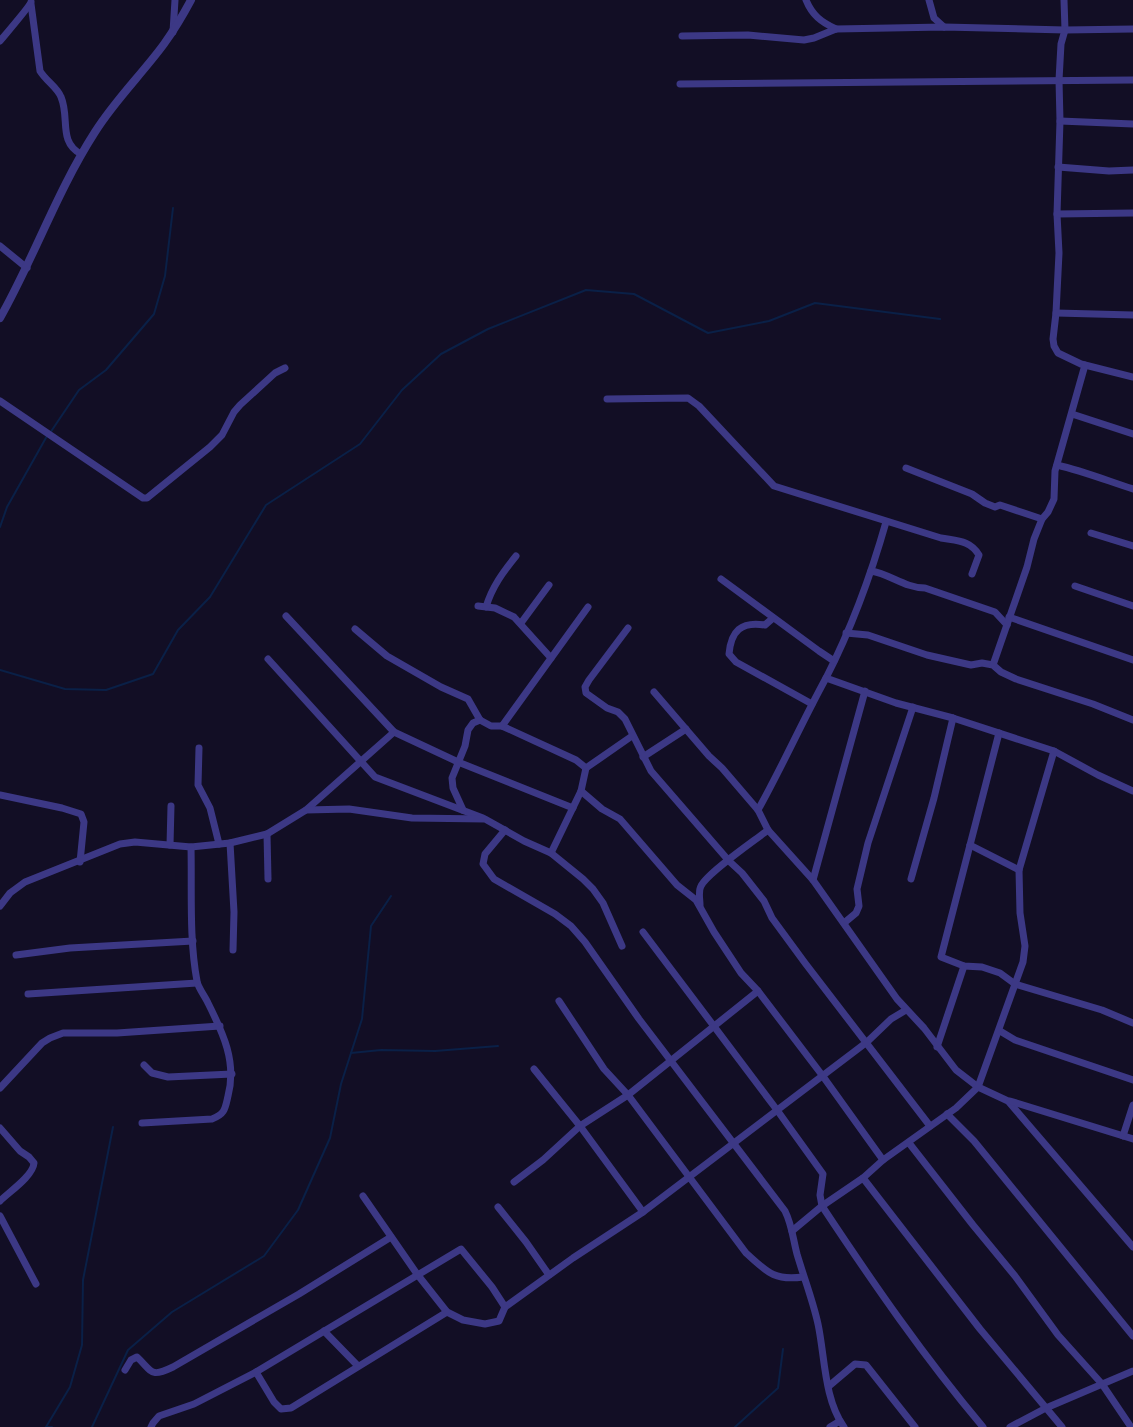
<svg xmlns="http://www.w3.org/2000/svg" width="1133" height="1427" font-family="'Varela Round',sans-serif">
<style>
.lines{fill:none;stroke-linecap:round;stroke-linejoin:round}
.stream{stroke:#0a2047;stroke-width:2}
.minor{stroke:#3c3885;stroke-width:7}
.tertiary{stroke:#3c3885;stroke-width:8}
</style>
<rect width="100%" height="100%" fill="#120e25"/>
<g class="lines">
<g class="stream">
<polyline points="50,433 79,390 106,370 154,314 165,276 173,208"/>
<polyline points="0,527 7,507 47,436"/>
<polyline points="0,670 65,689 106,690 153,674 178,630 210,597 266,505 360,444 402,390 441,354 488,329 586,290 634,294 708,333 769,321 815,303 940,319"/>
<polyline points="351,1053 381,1050 435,1051 498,1046"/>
<polyline points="46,1427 70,1387 82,1345 83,1280 113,1127"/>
<polyline points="46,1427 52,1427"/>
<polyline points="92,1427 128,1350 172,1312 264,1256 298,1210 330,1138 341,1084 362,1019 371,926 391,896"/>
<polyline points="735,1427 778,1388 783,1349"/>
</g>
<g class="minor">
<path d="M806 0C812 15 821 22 836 29"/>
<polyline points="929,0 934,18 944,27"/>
<polyline points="1064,0 1065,30 1061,44 1059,80 1060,121 1057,214 1059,253 1056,313 1053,339 1054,346 1058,353 1081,364 1133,377"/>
<path d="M31 4 40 71C46 81 57 87 61 97 70 118 58 142 81 154"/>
<polyline points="173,32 175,0"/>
<polyline points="682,36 748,35 804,40 814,38 836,29 944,27 1065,30 1133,29"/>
<path d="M0 41C5 35 30 6 31 2"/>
<polyline points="680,84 1133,80"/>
<polyline points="1060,121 1133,124"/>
<polyline points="1058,167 1109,171 1133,170"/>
<polyline points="1057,214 1133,213"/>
<polyline points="0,246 27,268"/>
<polyline points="1056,313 1133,315"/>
<path d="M607 399 688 398 699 406 774 486 941 538C957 541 970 540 979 555L972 574"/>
<polyline points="0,401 143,498 147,498 210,447 222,435 234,412 240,405 275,373 285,368"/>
<polyline points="1072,414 1133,434"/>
<path d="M1057 465C1083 471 1108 481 1133 489"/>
<polyline points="906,468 972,494 985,503 995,507 1000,505 1042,519"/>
<path d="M886 522C871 575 851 629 826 678L896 703 953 718 1054 751 1098 775 1133 791"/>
<polyline points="1091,533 1133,546"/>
<path d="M871 571C890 574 905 588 925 588L995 612 1007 625"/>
<polyline points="721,579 819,651 834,661"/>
<polyline points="1075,586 1133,606"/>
<polyline points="478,606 495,608 514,617 551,658"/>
<path d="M486 607C492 587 503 572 516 556"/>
<polyline points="286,616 394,732 458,762 573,808"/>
<polyline points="1009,617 1133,660"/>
<path d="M773 618 765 625C741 621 731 631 729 654L736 662 812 704"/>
<polyline points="521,623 549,585"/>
<polyline points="628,628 589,680 585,687 586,693 607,708 618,712 625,719 651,771 729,861 742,873 764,901 772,918 805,963 930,1126"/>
<polyline points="355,629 387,656 441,687 468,699 480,720 491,726 502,726 576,760 586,768 581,791"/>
<polyline points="846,633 868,635 927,655 971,665 982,663 993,665 1001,672 1016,679 1093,704 1133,720"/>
<polyline points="268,659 375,777 483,818"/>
<polyline points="993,665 1027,567 1034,539 1042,519 1048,512 1054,499 1055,471 1085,365"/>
<polyline points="654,692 709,756 722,768 758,810 768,830 813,880 897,999 924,1028 956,1070 978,1087 1008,1101 1133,1247"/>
<polyline points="502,726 588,607"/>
<polyline points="999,733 941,957 964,966 982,967 1000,973 1015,984 1102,1010 1133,1023"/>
<polyline points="199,748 198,785 210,808 219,844"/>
<polyline points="643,757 686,729"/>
<polyline points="586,768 632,736"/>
<polyline points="0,795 62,808 81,814 84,822 80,862"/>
<polyline points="306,810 394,732"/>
<polyline points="463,810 453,788 452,778 465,746 468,730 473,723 480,720"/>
<path d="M758 810C782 767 802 722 826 678"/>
<path d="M505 830 485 854 483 864 494 879 555 914 571 926 585 942 639 1019 785 1211C792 1225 793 1239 797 1254 804 1278 813 1301 818 1324 825 1357 824 1399 844 1427"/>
<polyline points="267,834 268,879"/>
<polyline points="230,843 234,912 233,950"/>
<polyline points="170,845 171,806"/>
<polyline points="970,845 1019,870"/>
<polyline points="551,853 581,791 602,809 620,819 677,885 696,900 714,932 741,973 758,991 822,1075 883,1160"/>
<polyline points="911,879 934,798 953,718"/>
<polyline points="813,880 865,691"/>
<path d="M700 905C700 899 698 891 701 886 707 873 754 841 768 830"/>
<polyline points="0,906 10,893 25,882 120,844 135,842 191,847 230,843 267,834 306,810 349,809 412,818 485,819 524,841 551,853 583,879 593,889 603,903 622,946"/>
<polyline points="844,923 856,913 859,906 857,889 868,843 913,707"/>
<path d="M643 932 777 1110 823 1174 820 1195 822 1206C873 1283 924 1357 983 1427"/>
<polyline points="16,955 70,948 193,941"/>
<polyline points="28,994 197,983"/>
<path d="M559 1001 604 1069 628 1095 746 1253C767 1272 774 1281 803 1277"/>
<polyline points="1000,1031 1015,1040 1133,1080"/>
<polyline points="937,1047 964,966"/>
<polyline points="144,1065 152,1073 168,1077 232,1074"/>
<polyline points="534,1069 580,1126 643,1212"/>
<polyline points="0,1088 42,1043 50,1038 63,1033 117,1033 220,1026"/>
<polyline points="1010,1101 1133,1139"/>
<polyline points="947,1114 974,1141 1133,1336"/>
<path d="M142 1123 212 1119C225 1114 225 1109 228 1096 237 1062 223 1033 208 1003 205 996 198 988 197 981 189 939 192 890 191 847"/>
<path d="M0 1128 20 1151 29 1157 34 1163C33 1176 9 1192 0 1201"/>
<polyline points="1123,1136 1133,1105"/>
<polyline points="909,1143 973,1225 1015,1276 1058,1335 1102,1384 1131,1427"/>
<polyline points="863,1178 980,1329 1062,1427"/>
<polyline points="514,1182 543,1160 580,1126 628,1095 758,991"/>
<polyline points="363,1196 417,1274 447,1312 463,1320 485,1324 499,1321 505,1307 573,1258 643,1212 867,1042 891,1019 906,1010"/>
<polyline points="498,1207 526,1242 549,1275"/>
<polyline points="0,1216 36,1284"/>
<polyline points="792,1231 822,1206 863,1178 883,1160 956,1108 978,1087 1023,962 1025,946 1020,913 1019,870 1054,751"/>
<polyline points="324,1331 358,1366"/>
<path d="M125 1370 131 1360 137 1357C153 1372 150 1378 173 1367L299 1294 391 1237"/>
<polyline points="256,1372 274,1402 281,1409 291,1408 447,1312"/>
<polyline points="829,1386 855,1364 866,1365 915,1427"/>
<polyline points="151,1427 153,1423 159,1416 194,1404 256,1372 461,1249 492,1287 505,1307"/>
<polyline points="830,1427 840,1421"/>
<polyline points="1010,1427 1046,1408 1133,1371"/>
</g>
<path class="tertiary" d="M0 318C34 258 57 191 95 132 115 100 142 74 164 44 174 30 183 15 191 0"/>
</g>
</svg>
